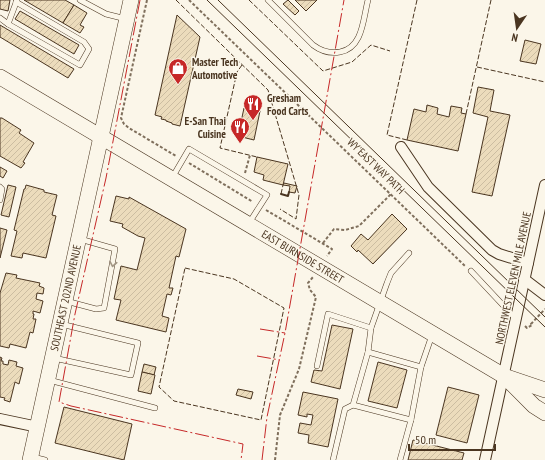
<svg xmlns="http://www.w3.org/2000/svg" width="545" height="460" font-family="'PT Sans Narrow',sans-serif">
<style>
.building{fill:url(#building-hatch);stroke:#4a3520}
.lines{fill:none;stroke-linecap:round;stroke-linejoin:round}
.service-casing{stroke:#4a3520;stroke-width:6}
.minor-casing{stroke:#4a3520;stroke-width:12}
.secondary-casing{stroke:#4a3520;stroke-width:16}
.path{stroke:#7f6f5c;stroke-width:2;stroke-dasharray:3 2;stroke-linecap:butt}
.service{stroke:#fbf6e9;stroke-width:5}
.minor{stroke:#fbf6e9;stroke-width:10}
.secondary{stroke:#fbf6e9;stroke-width:15}
.tram{stroke:#4a3520;stroke-width:1}
.fence{stroke:#4a3520;stroke-width:1;stroke-dasharray:5 2;stroke-linecap:butt}
.wall{stroke:#4a3520;stroke-width:2}
.power{stroke:#c62828;stroke-width:1;stroke-dasharray:14 3 2 3;stroke-linecap:butt}
.oneway{stroke:#a29684}
.labels{text-anchor:middle;stroke-width:3;stroke-linejoin:round;paint-order:stroke}
.poi-label{font-size:11px;font-weight:bold;fill:#4a3520;stroke:#fbf6e9;text-anchor:start}
.street-label{font-size:11px;fill:#4a3520;stroke:#fbf6e9}
</style>
<defs>
<pattern id="building-hatch" width="6" height="6" patternUnits="userSpaceOnUse"><rect width="6" height="6" fill="#ecdcbc"/><path d="M-1 1l2-2M0 6l6-6M5 7l2-2" fill="none" stroke="#ccbda1"/></pattern>
</defs>
<rect width="100%" height="100%" fill="#fbf6e9"/>
<g class="building">
<polygon points="0,0 10,0 8,11 0,9"/>
<polygon points="24,0 65,0 74,5 63,23"/>
<polygon points="288,0 299,11 295,15 283,4"/>
<polygon points="295,0 317,0 306,11"/>
<polygon points="74,5 87,13 80,25 84,27 80,33 63,23"/>
<polygon points="20,11 79,45 74,54 15,19"/>
<polygon points="177,15 200,37 180,126 172,124 172,123 166,121 166,120 161,119 162,117 155,115"/>
<polygon points="0,25 74,69 68,78 0,37"/>
<polygon points="525,40 541,44 536,64 520,61"/>
<polygon points="478,87 494,90 490,111 510,115 492,196 472,192 488,117 473,113"/>
<polygon points="427,105 438,108 437,114 449,117 451,106 462,108 461,113 466,114 458,151 407,140 414,109 426,112"/>
<polygon points="244,108 260,111 254,140 238,136"/>
<polygon points="0,118 2,118 21,130 19,133 34,143 23,162 25,163 21,168 0,156"/>
<polygon points="257,157 288,164 283,185 263,180 264,175 254,172"/>
<polygon points="0,167 7,171 3,178 0,176"/>
<polygon points="284,183 297,186 295,193 289,192 290,186 283,185"/>
<polygon points="8,185 16,187 9,217 1,215"/>
<polygon points="26,185 44,190 44,192 57,195 52,215 56,216 46,258 23,253 22,258 11,256 17,231 14,230 24,189 25,189"/>
<polygon points="116,196 129,199 129,197 186,229 179,257 176,256 169,288 173,288 171,295 167,294 162,316 169,318 166,332 116,320 121,300 114,299 121,266 137,270 145,238 138,236 122,227 123,224 110,221"/>
<polygon points="392,214 407,229 373,264 358,250 357,252 351,246 361,234 368,240"/>
<polygon points="0,228 7,230 0,258"/>
<polygon points="6,273 17,275 16,278 40,283 39,286 44,288 43,294 37,293 36,299 43,301 40,313 33,311 33,314 34,314 33,319 36,319 33,333 30,332 26,348 10,344 9,348 0,346 0,293"/>
<polygon points="332,325 353,329 340,389 311,382 314,370 322,371"/>
<polygon points="0,357 2,358 1,361 3,361 3,364 8,365 9,360 17,362 16,366 23,368 19,384 15,382 10,402 4,400 5,398 0,397"/>
<polygon points="378,362 407,370 397,408 368,401"/>
<polygon points="144,364 156,367 154,375 142,372"/>
<polygon points="142,372 155,375 151,394 138,391"/>
<polygon points="448,387 479,395 467,443 436,435"/>
<polygon points="238,389 253,392 251,399 236,395"/>
<polygon points="303,392 338,399 328,447 308,443 309,435 298,433 300,423 311,425 313,415 307,414 307,417 298,415"/>
<polygon points="64,407 132,424 124,460 55,443"/>
<polygon points="413,440 464,453 462,460 408,460"/>
</g>
<g class="lines">
<g class="service-casing">
<g id="service">
<polyline points="80,0 106,14 126,19"/>
<path d="M268 0 313 45C321 51 329 54 340 52 363 48 363 19 368 0"/>
<polyline points="0,18 8,24 17,0"/>
<polyline points="8,24 80,65 89,49 84,42 16,2"/>
<polyline points="172,178 189,149 267,195 249,223"/>
<polyline points="0,187 2,189 0,200"/>
<polyline points="471,271 515,318"/>
<polyline points="66,301 96,309 104,308 115,249 80,239"/>
<polyline points="368,352 421,367"/>
<polyline points="54,358 131,375 138,343 61,324"/>
<polyline points="317,366 328,314 371,328"/>
<polyline points="49,380 155,408"/>
<polyline points="353,405 411,420"/>
<polyline points="33,457 45,460"/>
<polyline points="333,460 345,409 353,405 368,352 371,328 387,283 391,273 409,253"/>
<polyline points="400,460 411,420 421,367 432,335"/>
</g>
</g>
<g class="minor-casing">
<g id="minor">
<polyline points="401,147 428,187 492,250 499,254 528,263"/>
<polyline points="524,279 545,295"/>
<polyline points="0,419 38,427"/>
<polyline points="485,460 545,185"/>
</g>
</g>
<g class="secondary-casing">
<g id="secondary">
<path id="s1" d="M0 77 504 376 545 390"/>
<polyline points="506,378 534,406 545,413"/>
<path id="s2" d="M30 460 131 0"/>
</g>
</g>
<g class="path">
<polyline points="147,0 121,118 124,124 129,128 176,156"/>
<polyline points="189,0 465,266"/>
<polyline points="189,163 253,202"/>
<polyline points="245,173 250,155"/>
<polyline points="266,210 332,249 327,256"/>
<polyline points="323,243 334,229 345,230 359,226 391,194"/>
<polyline points="525,326 527,328 532,325 531,324 545,309"/>
<polyline points="275,460 280,415 299,369 316,297 310,290 308,283 313,277"/>
</g>
<use href="#service" class="service"/>
<use href="#minor" class="minor"/>
<use href="#secondary" class="secondary"/>
<g class="tram">
<polyline points="207,0 545,327"/>
<polyline points="218,0 545,317"/>
</g>
<g class="fence">
<polyline points="176,0 268,90 299,195 296,219 280,209"/>
<polyline points="249,0 323,71 352,62 371,45 390,51"/>
<polyline points="242,65 237,72 220,148 257,157"/>
<polyline points="477,67 545,82"/>
<polyline points="466,114 491,0"/>
<polyline points="407,140 387,135 417,0"/>
<polyline points="281,194 283,185"/>
<polygon points="185,268 234,279 284,308 261,420 174,401 159,387"/>
</g>
<polyline class="wall" points="281,194 288,196 289,192"/>
<g class="power">
<polyline points="140,0 106,178 75,314 59,402 71,406 243,444 241,460"/>
<polyline points="260,329 285,333"/>
<polyline points="257,356 280,360"/>
<polyline points="262,460 267,417 285,333 344,0"/>
</g>
</g>
<defs><path id="oneway-chevron" d="M-2-3.5L2.5 0L-2 3.5" fill="none" stroke-width="1.6" stroke-linecap="round" stroke-linejoin="round"/></defs>
<use class="oneway" href="#oneway-chevron" transform="translate(113 264) rotate(101)"/>
<defs>
<g id="shop-pin" transform="scale(1)"><path d="M0 17L-7.5 6A9.5 9.5 0 1 1 7.5 6Z" fill="#c62828" stroke="#fbf6e9"/><path d="M-5-2.5h2.3a2.7 3.5 0 0 1 5.4 0H5L5.5 6h-11ZM-1.5-2.5h3a1.5 2.3 0 0 0-3 0Z" fill="#fff"/></g>
<g id="restaurant-pin" transform="scale(1)"><path d="M0 17L-7.5 6A9.5 9.5 0 1 1 7.5 6Z" fill="#c62828" stroke="#fbf6e9"/><path d="M-5-6h1v4h1v-4h1v4h1v-4h1v5L-1.5 .5V6h-2V.5L-5-1ZM5-6V6H3V1.5H1.5Q1.5-4 5-6Z" fill="#fff"/></g>
</defs>
<g fill-rule="evenodd">
<use href="#shop-pin" x="178" y="68"/>
<use href="#restaurant-pin" x="253" y="104"/>
<use href="#restaurant-pin" x="240" y="127"/>
</g>
<g class="labels">
<g class="poi-label">
<text x="192" y="66">Master Tech<tspan x="192" dy="13">Automotive</tspan></text>
<text x="267" y="102">Gresham<tspan x="267" dy="13">Food Carts</tspan></text>
<text x="226" y="125" text-anchor="end">E-San Thai<tspan x="226" dy="13">Cuisine</tspan></text>
</g>
<g class="street-label">
<text transform="translate(376 166) rotate(44)" y="4">WY'EAST WAY PATH</text>
<text dy="4" stroke="none"><textPath href="#s1" startOffset="352">EAST BURNSIDE STREET</textPath></text>
<text transform="translate(513 278) rotate(-78)" y="4">NORTHWEST ELEVEN MILE AVENUE</text>
<text dy="4" stroke="none"><textPath href="#s2" startOffset="166">SOUTHEAST 202ND AVENUE</textPath></text>
</g>
</g>
<g transform="translate(517 28) rotate(193)" stroke="#fbf6e9" stroke-width="3" paint-order="stroke">
<path d="M0-3L7 15L0 10L-7 15Z" fill="#4a3520"/>
<text y="-6" font-size="11" font-weight="bold" text-anchor="middle" fill="#4a3520">N</text>
</g>
<path d="M409 444v6h86v-6" fill="none" stroke="#4a3520" stroke-width="2"/>
<text x="415" y="444" font-size="12" fill="#4a3520" stroke="#fbf6e9" stroke-width="3" paint-order="stroke">50 m</text>
</svg>
